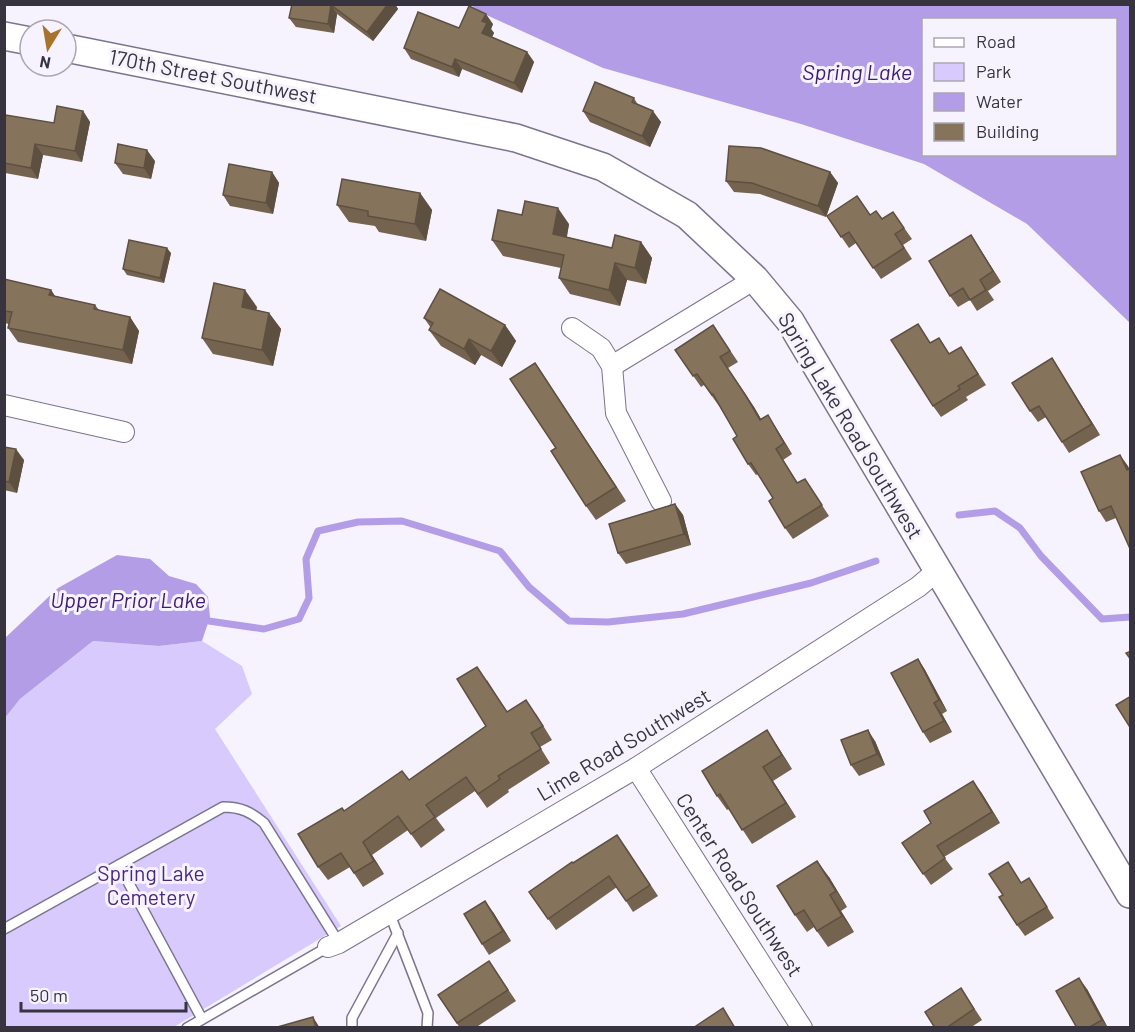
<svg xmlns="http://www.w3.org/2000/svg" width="1135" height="1032" font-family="Barlow,sans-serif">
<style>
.green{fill:#d8cafc}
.water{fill:#b39de7;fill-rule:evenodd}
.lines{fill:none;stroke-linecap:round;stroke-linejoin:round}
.stream{stroke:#b39de7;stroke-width:7}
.lane-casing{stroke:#7c748f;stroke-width:12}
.street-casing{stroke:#7c748f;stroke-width:22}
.secondary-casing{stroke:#7c748f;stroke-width:30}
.lane{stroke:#fff;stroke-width:9}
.street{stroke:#fff;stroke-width:20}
.secondary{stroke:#fff;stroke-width:27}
.wall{fill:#73634f}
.shaded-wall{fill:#5e5040}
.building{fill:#86735c;stroke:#5e5040;stroke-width:1.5}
.labels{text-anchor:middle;stroke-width:6;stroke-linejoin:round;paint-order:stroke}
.street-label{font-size:21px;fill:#37333f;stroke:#f6f3ff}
.park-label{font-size:21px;fill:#4a287e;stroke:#f6f3ff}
.water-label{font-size:22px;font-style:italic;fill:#3f1b71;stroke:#f6f3ff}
</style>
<rect width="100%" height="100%" fill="#f6f3ff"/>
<polygon class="green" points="93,641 159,646 202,641 242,666 252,694 215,729 341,926 174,1027 5,1028 5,718 20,699"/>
<g class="water">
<path d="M471 5H1130V323L1027 224 924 164 801 124 603 68 482 13ZM924 20H1116V154H924Z"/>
<polygon points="117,555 150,559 169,576 196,584 208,597 210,617 202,641 159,646 93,641 20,699 5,718 5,638 58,588"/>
</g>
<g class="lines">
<g class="stream">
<polyline points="959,515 995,511 1020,528 1041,556 1102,619 1130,617"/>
<polyline points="202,620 264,629 299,619 309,598 306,559 318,531 358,522 402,521 500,551 529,587 569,621 608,622 683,614 811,583 876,561"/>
</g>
<g class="lane-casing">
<g id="lane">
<polyline points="119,865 202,1019"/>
<polyline points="389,912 428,1013 427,1028"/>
<path d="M4 929 223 807C241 807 251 812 264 823L339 943"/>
<polyline points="187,1028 328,947"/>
<polyline points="352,1028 352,1018 398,933"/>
</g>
</g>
<g class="street-casing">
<g id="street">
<polyline points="572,328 601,348 612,366 616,413 661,501"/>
<polyline points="612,366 755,279"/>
<polyline points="4,405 124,432"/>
<polyline points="636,768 802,1028"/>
<polyline points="328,947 339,943 636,768 918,587 937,571"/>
</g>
</g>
<g class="secondary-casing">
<g id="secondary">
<polyline points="4,36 30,41"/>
<polyline points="66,48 516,138 603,167 687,215 755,279 790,321 1130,894"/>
</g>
</g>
<use href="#lane" class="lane"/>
<use href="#street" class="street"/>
<use href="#secondary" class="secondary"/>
</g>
<g class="wall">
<polygon points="292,4 395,4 398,9 373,41 337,14 334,33 296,27 289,18"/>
<polygon points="493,24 491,29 494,33 492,37 527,52 534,62 522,93 462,69 459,77 411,59 404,48 459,28"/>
<polygon points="634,98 638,105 661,122 650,147 590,122 583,111"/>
<polygon points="83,111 90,122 82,162 43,155 38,179 5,173 4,122 54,123"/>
<polygon points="155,161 151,179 123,174 115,163"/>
<polygon points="272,172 279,183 273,214 230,206 223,195"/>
<polygon points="830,172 838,183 826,217 760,194 734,192 726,181"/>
<polygon points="420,193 432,210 426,241 379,232 375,226 349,222 337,205"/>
<polygon points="893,212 912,239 903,245 912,259 881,279 856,243 849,248 827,216 870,214 882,219"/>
<polygon points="569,224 567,237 612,248 641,242 652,258 646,284 627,280 620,306 570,294 559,278 561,268 503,256 492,240"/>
<polygon points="978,246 1001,282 988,291 994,300 977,311 970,300 958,307 950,296"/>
<polygon points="171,253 164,283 127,275 123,269"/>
<polygon points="4,279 51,290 55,296 95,305 99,310 130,317 139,331 132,364 18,342 8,328 9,324 4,323"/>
<polygon points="257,307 256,310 269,313 281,329 273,366 213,354 202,338"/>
<polygon points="424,318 505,325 516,341 502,367 481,355 475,365 441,346 429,330 431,328"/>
<polygon points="713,325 738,362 728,368 754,407 761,419 768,415 792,454 783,460 798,483 805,479 829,516 793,539 785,528 773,498 758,474 756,475 748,464 737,436 719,406 704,385 701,387 675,350"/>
<polygon points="931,342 950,354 961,347 986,385 966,397 968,400 941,417 933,406"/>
<polygon points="1052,358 1100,435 1069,453 1046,417 1038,422 1030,411"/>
<polygon points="535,363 626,501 596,520 586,506 556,448"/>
<polygon points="4,447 24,460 17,493 4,490"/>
<polygon points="1128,466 1116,518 1106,522 1099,511"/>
<polygon points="675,504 683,515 691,545 626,564 618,553"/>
<polygon points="918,659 925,670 947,711 942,714 952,732 930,743 923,732"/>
<polygon points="487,680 507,712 536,714 552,740 540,747 550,763 508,790 509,792 487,808 475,791 436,818 445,830 421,848 408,830 372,855 384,874 363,887 350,867 328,880 318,867 344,811 409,780 486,726"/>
<polygon points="875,741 885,765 859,776 851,765"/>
<polygon points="776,744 792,769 773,781 796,817 752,844 729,809 727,810 717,796"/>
<polygon points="981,792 1000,823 944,857 953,869 931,885 902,843"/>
<polygon points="625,846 658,896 633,912 617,887 556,930 529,892 573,863"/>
<polygon points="829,877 847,907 841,911 854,932 828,947 814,927 807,932 795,915"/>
<polygon points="1022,883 1036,889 1054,918 1025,936 1017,925"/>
<polygon points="493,912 511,941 489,955 482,944"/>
<polygon points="489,961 516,1001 475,1028 460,1028 438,995"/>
<polygon points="961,988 982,1020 970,1028 935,1028"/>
<polygon points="1087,989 1108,1028 1077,1028"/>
</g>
<g class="shaded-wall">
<polygon points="388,4 395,4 398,9 373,41 367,32"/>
<polygon points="331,5 337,14 334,33 328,24"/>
<polygon points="486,14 493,24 491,29 494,33 489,43 482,33 482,21"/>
<polygon points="527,52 534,62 522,93 514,83"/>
<polygon points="455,59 462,69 459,77 452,67"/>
<polygon points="83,111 90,122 82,162 75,151"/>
<polygon points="653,111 661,122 650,147 642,136"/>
<polygon points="35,144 43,155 38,179 31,168"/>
<polygon points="147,150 155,161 151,179 144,168"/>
<polygon points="272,172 279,183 273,214 266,203"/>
<polygon points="830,172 838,183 826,217 818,206"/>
<polygon points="420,193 432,210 426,241 415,224"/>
<polygon points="558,208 569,224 564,250 553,234"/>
<polygon points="971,235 978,246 1001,282 993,271"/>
<polygon points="641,242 652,258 646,284 635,268"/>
<polygon points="167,248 171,253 164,283 160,278"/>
<polygon points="615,263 627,280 620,306 609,290"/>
<polygon points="51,290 60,304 49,295"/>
<polygon points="245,290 257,307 253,323 242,307"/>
<polygon points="269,313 281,329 273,366 262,350"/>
<polygon points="130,317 139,331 132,364 123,350"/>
<polygon points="505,325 516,341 502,367 491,351"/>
<polygon points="469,339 481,355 475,365 464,349"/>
<polygon points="720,357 754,407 768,431 760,420"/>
<polygon points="1052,358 1059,369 1100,435 1092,424"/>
<polygon points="535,363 544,376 626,501 616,487"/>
<polygon points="768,415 775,426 792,454 784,443"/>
<polygon points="16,449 24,460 17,493 9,482"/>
<polygon points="1120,455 1128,466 1131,472 1127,470"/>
<polygon points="675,504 683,515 691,545 684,534"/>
<polygon points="918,659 925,670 947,711 939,700"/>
<polygon points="934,703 942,714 952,732 944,721"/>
<polygon points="767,730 776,744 792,769 782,755"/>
<polygon points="868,730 875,741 885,765 877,754"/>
<polygon points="763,767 773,781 796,817 786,803"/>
<polygon points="973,781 981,792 1000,823 992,812"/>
<polygon points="363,842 372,855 384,874 374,861"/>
<polygon points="817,861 829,877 847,907 836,891"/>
<polygon points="830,895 841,911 854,932 842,916"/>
<polygon points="485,901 493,912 511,941 503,931"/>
<polygon points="1079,978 1087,989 1108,1028 1102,1020"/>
<polygon points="313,1017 320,1028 316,1028"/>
</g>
<g class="building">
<polygon points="292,4 388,4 367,32 331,5 328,24 289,18"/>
<polygon points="469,6 486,14 482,21 487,23 482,33 527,52 514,83 455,59 452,67 404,48 418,12 459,28"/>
<polygon points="595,82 634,98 632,102 653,111 642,136 583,111"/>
<polygon points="57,106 83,111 75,151 35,144 31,168 4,163 4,122 6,115 54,123"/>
<polygon points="118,144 147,150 144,168 115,163"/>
<polygon points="729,146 761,148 830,172 818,206 752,183 726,181"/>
<polygon points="229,164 272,172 266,203 223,195"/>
<polygon points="342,179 420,193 415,224 368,216 368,211 337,205"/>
<polygon points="857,196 870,215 876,211 882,219 893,212 904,228 895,234 904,248 873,268 849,232 841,237 827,216"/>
<polygon points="525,201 558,208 553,234 612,248 615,235 641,242 635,268 615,263 609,290 559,278 564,255 492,240 498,210 522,215"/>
<polygon points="971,235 993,271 980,280 986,290 970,300 963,288 950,296 929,261"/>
<polygon points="129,240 167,248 160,278 123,269"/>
<polygon points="4,279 51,290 49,295 95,305 94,309 130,317 123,350 8,328 12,312 4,311"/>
<polygon points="214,283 245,290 242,307 269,313 262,350 202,338"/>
<polygon points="440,289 505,325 491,351 469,339 464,349 429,330 433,323 424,318"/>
<polygon points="918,324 930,343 939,338 949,354 961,347 978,374 958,386 960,389 933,406 891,340"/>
<polygon points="713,325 730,351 720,357 746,396 760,420 768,415 784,443 776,449 797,483 805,479 822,505 785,528 769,501 773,498 751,463 748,464 733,439 737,436 713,394 712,395 697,374 693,376 675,350"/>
<polygon points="1052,358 1092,424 1062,442 1039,406 1030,411 1012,383"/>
<polygon points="535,363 616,487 586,506 551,451 556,448 510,379"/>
<polygon points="4,447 16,449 9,482 4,481"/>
<polygon points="1120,455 1127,470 1131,468 1131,551 1111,506 1099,511 1081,472"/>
<polygon points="675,504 684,534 618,553 609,524"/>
<polygon points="1131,651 1131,660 1126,653"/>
<polygon points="918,659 939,700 934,703 944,721 923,732 891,673"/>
<polygon points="477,667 507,712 526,700 543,726 531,733 541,749 498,776 500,779 478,794 466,777 426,805 435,817 411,834 398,816 363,842 374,861 354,873 341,853 318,867 298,834 342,808 344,811 402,771 409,780 486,726 457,679"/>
<polygon points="1131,696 1131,729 1116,705"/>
<polygon points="767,730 782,755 763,767 786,803 742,830 720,794 717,796 702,771"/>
<polygon points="868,730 877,754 851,765 841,740"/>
<polygon points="973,781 992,812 937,846 945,858 923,874 902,843 931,823 924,811"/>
<polygon points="617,835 650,885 626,901 609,876 548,919 529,892 572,862 573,863"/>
<polygon points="817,861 836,891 830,895 842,916 817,931 804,910 795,915 777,886"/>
<polygon points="1008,862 1021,883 1029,878 1047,907 1017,925 999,897 1003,895 989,874"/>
<polygon points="485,901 503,931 482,944 464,914"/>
<polygon points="489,961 508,990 457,1023 438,995"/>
<polygon points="1079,978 1102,1020 1088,1028 1077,1028 1056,991"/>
<polygon points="961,988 974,1009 946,1028 935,1028 925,1012"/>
<polygon points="723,1008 735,1028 693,1028"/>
<polygon points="313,1017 316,1028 274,1028"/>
</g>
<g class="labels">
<g class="street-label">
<text transform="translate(213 77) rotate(11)" y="7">170th Street Southwest</text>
<text transform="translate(850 426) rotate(59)" y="7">Spring Lake Road Southwest</text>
<text transform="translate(624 745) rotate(-31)" y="7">Lime Road Southwest</text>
<text transform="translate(739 885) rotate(57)" y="7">Center Road Southwest</text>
</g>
<g class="park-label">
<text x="151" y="881">Spring Lake<tspan x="151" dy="24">Cemetery</tspan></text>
</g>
<g class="water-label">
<text x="857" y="80">Spring Lake</text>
<text x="128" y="608">Upper Prior Lake</text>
</g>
</g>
<rect width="1135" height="1032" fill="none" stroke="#37333f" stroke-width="12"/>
<rect x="922" y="18" width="195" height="138" fill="#f6f3ff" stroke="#aaa6b2" stroke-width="1.5"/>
<rect x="934" y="38" width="30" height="9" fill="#ffffff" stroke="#aaa6b2" stroke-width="1.5"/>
<text x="976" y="48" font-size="18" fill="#37333f">Road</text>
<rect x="934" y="63" width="30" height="18" fill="#d8cafc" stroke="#aaa6b2" stroke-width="1.5"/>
<text x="976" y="78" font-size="18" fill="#37333f">Park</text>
<rect x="934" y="93" width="30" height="18" fill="#b39de7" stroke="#aaa6b2" stroke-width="1.5"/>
<text x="976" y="108" font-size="18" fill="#37333f">Water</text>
<rect x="934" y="123" width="30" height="18" fill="#86735c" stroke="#aaa6b2" stroke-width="1.5"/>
<text x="976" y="138" font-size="18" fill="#37333f">Building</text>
<g transform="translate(48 48) rotate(191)"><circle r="28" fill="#f6f3ff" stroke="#aaa6b2" stroke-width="1.5"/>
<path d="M0-4.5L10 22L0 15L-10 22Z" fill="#a8742d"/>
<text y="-9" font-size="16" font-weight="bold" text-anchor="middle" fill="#37333f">N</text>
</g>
<path d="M21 1002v9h165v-9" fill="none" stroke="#37333f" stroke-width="3"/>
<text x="30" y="1002" font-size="18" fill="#37333f" stroke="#f6f3ff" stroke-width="4.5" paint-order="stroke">50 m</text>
</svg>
